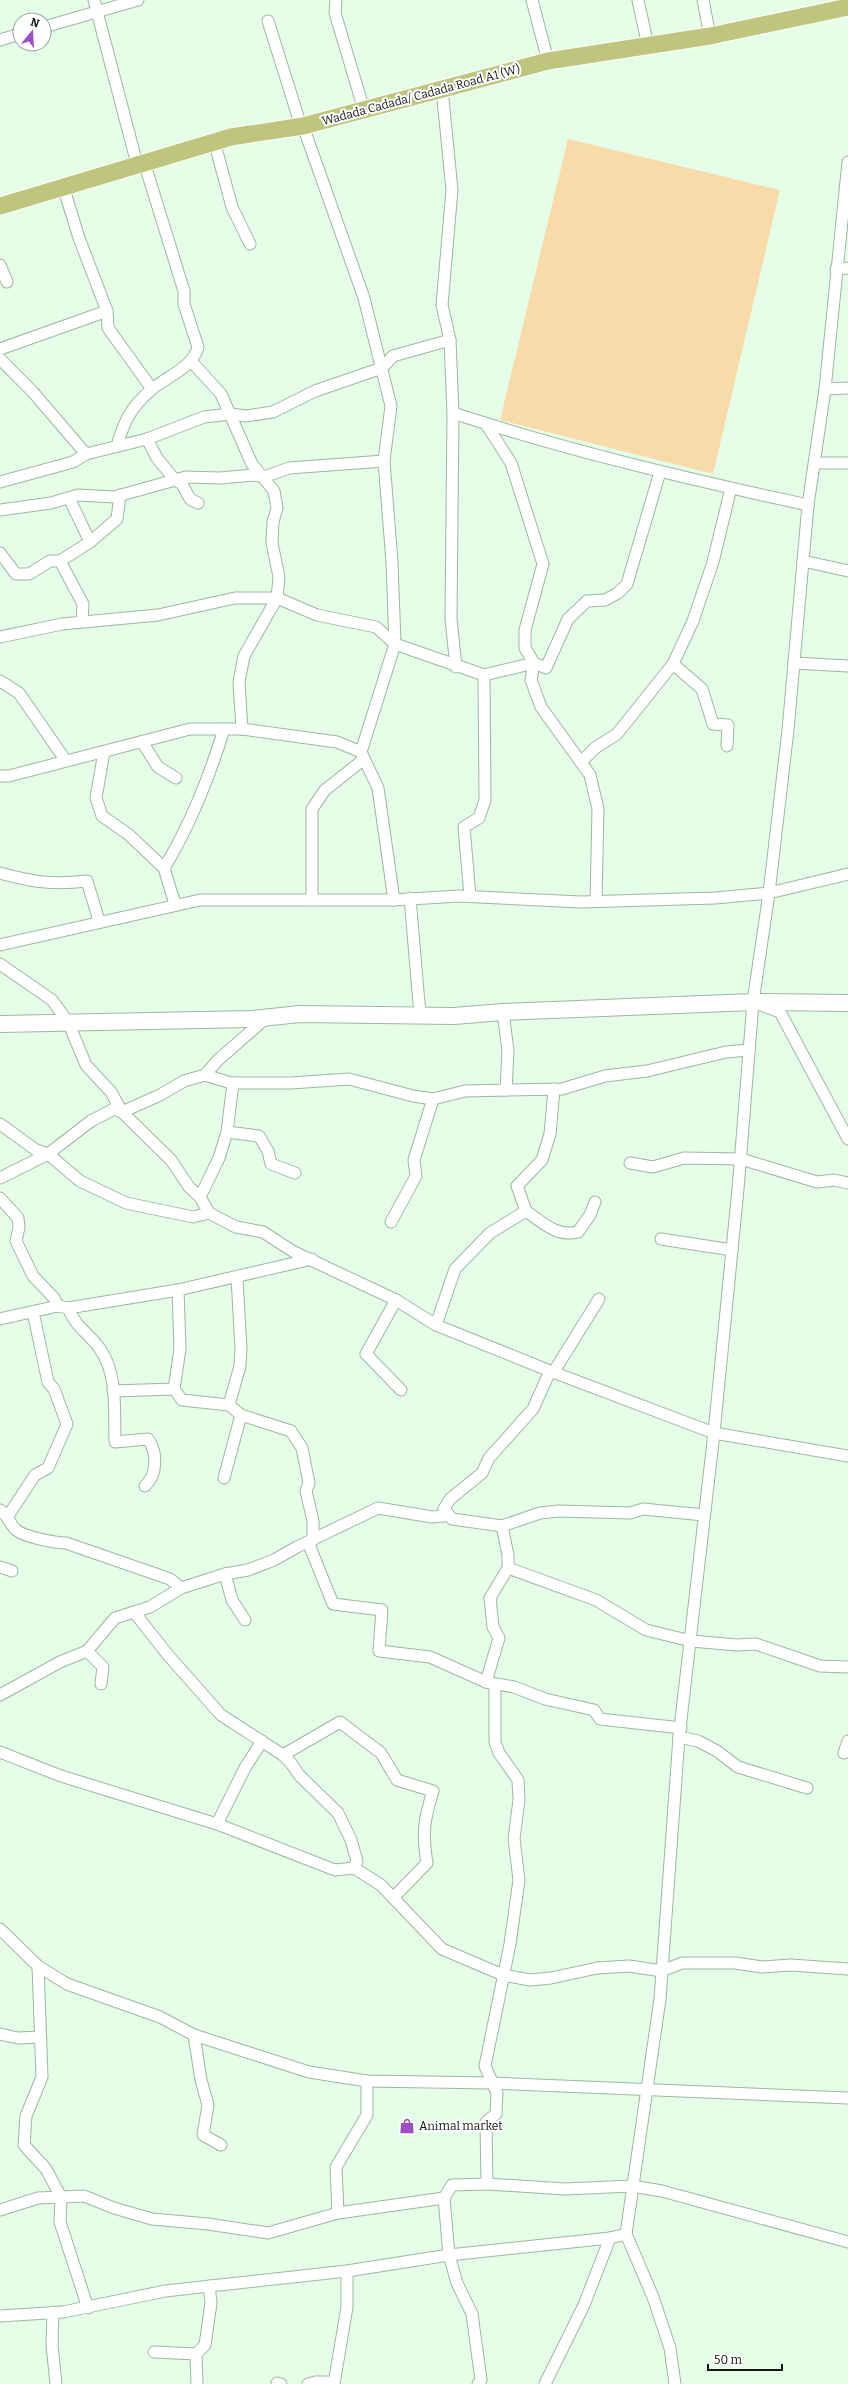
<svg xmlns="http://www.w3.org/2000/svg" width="848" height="2384" font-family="Bitter,serif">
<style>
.pitch{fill:#f8dba9}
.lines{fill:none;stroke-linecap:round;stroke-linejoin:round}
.street-casing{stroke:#9eb6a0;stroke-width:13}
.secondary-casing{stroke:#9eb6a0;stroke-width:18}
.primary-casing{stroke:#fff;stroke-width:19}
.street{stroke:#fff;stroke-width:11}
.secondary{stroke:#fff;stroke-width:16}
.primary{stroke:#bfc57c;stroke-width:17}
.labels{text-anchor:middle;stroke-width:4;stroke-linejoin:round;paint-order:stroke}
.street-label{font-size:12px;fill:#0e160f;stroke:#fff}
.poi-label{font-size:12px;fill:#0e160f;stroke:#fff;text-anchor:start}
</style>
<rect width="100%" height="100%" fill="#e5fee7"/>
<polygon class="pitch" points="568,139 780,190 713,474 500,420"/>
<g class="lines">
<g class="street-casing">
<g id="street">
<polyline points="94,0 137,164"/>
<polyline points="336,0 335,13 364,110"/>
<polyline points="532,0 548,61"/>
<polyline points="638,0 648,46"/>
<polyline points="703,0 710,36"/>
<polyline points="268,21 301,126"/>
<polyline points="44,27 138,0"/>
<polyline points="0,40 20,34"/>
<polyline points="442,89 452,190 442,305 450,340 453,413 451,619 456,667"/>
<polyline points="303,126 364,298 391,406 384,461 392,562 395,644 361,752 378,788 394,900"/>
<polyline points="214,141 232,207 250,244"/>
<polyline points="63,186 79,238 107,311 108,328 152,389"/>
<polyline points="0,265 7,282"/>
<polyline points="836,269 848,268"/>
<polyline points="0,349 107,311"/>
<polyline points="0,359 32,391 86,454"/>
<polyline points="191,361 221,394 252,464 274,491 277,508 273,522 272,543 279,577 277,598 244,656 239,682 242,729"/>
<polyline points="825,389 848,388"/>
<path d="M453 413C569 451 688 479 808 505"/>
<polyline points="486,424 511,463 543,564 525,630 525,648 534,663 531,680 541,707 590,775 598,809 596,901"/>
<polyline points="147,439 157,458 175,480 182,484 190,499 198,503"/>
<path d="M117 446C124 421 131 407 151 390 167 376 193 368 198 347L184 304V291L144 162"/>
<polyline points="815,463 848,463"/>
<polyline points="0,482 73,462 86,454 147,439 204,417 230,414 246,416 273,412 315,391 382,368 393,356 450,340"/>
<polyline points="69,498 90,542 117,519 120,495"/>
<polyline points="0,510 51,503 78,495 114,497 186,477 220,478 254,475 264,477 289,468 384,461"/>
<polyline points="0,553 16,574 29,574 50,561 60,561 83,604 82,622"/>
<polyline points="60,561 90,542"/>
<polyline points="803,561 848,571"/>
<polyline points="0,637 62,624 158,615 235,598 277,598 317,615 376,627 395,644 484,675 485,800 479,818 464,827 470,896"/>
<polyline points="794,663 848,666"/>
<polyline points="673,664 702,689 713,724 728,725 727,746"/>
<polyline points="484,675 534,663 546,668 568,619 587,601 605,600 618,593 627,584 660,472"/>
<polyline points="0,681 19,693 66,761"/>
<polyline points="142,742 158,767 176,778"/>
<polyline points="104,752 96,798 102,816 128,834 164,868"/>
<polyline points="581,762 595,748 617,734 673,664 693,621 713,562 731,488"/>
<polyline points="0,776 9,776 190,729 242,729 337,742 361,752"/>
<path d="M0 873C33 882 52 885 87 881L99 921"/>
<polyline points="410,898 420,1015"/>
<polyline points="312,900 312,809 325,790 363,760"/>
<path d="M175 904 164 868C191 824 209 778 224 729"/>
<polyline points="0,945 200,900 394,900 459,896 581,902 715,898 769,893 848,874"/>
<polyline points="0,964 52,1000 68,1022 86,1065 111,1092 122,1112 171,1160 189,1187 200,1197 209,1213"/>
<polyline points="761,1005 780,1012 848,1139"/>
<polyline points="503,1012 508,1051 506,1090"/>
<polyline points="205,1075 231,1083 291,1083 349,1079 413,1096 433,1099 465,1091 562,1089 605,1076 647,1071 726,1052 749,1050"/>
<polyline points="0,1124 36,1150 48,1154 80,1181 126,1203 193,1217 209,1213 236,1227 263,1232 294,1252 396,1300 436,1325 550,1371 714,1433 848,1456"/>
<polyline points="227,1132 259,1136 268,1151 271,1164 295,1173"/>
<polyline points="630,1163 653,1167 684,1158 741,1159 817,1182 834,1180 848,1183"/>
<polyline points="0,1178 48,1154 91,1121 114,1109 122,1112 160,1095 184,1081 205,1075 217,1061 266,1018"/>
<polyline points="200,1197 219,1158 227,1132 233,1083"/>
<polyline points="0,1198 18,1218 19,1227 16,1241 33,1276 54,1298 58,1306"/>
<path d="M526 1211C543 1223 557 1237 578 1232L590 1215 595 1202"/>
<polyline points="391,1222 416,1176 414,1160 433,1099"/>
<polyline points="661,1239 732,1250"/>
<polyline points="396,1300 366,1354 401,1390"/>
<path d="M68 1308C77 1329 88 1332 100 1349 118 1374 114 1412 115 1442L148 1439C158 1453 157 1475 145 1486"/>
<polyline points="0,1319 58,1306 68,1308 178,1290 312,1259"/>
<polyline points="436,1325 455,1269 490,1233 526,1211 517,1186 542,1160 550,1134 554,1089"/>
<polyline points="553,1373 599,1299"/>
<polyline points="174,1389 180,1349 178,1290"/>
<polyline points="113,1391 174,1389 182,1400 229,1405 241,1415 291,1431 302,1448 309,1483 306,1491 313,1521 313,1540"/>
<polyline points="229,1405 240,1366 241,1348 237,1278"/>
<polyline points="224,1478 241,1415"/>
<polyline points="444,1509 452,1519 502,1526 540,1513 558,1511 630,1513 643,1509 704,1515"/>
<path d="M0 1510C8 1516 10 1524 16 1530 25 1537 55 1543 66 1543L170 1579 181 1588"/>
<polyline points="8,1516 35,1475 48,1468 67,1424 54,1389 48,1382 33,1312"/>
<polyline points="502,1526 508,1555 508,1568 596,1600 646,1630 691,1641 737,1645 756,1644 820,1666 848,1667"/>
<polyline points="308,1542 333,1604 382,1610 379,1651 430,1657 486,1682 514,1687 545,1699 594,1710 600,1719 681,1728"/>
<polyline points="0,1567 12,1571"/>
<polyline points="225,1574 232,1600 245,1620"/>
<polyline points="134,1612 168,1655 221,1715 283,1755 291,1763 299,1775 338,1813 351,1840 357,1861 354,1868"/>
<polyline points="87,1651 103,1667 101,1684"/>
<polyline points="486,1682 499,1638 493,1627 490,1598 508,1568"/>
<polyline points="0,1695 60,1662 87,1651 115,1618 150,1607 181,1588 225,1574 248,1570 274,1560 297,1547 378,1508 432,1517 444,1516 444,1509 450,1499 482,1473 489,1458 533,1409 550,1371"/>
<polyline points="679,1737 698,1741 717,1751 738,1767 807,1788"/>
<polyline points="0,1752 61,1776 217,1824 335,1870 354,1868 381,1885 442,1949 503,1975 530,1980 551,1978 597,1968 629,1966 662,1971 682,1963 735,1963 762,1967 791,1965 848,1969"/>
<polyline points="844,1753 848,1741"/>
<path d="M283 1755 340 1722 381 1753 397 1780 433 1791C424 1820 422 1833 427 1863L393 1898"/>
<polyline points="217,1824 245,1768 262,1741"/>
<polyline points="0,1929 38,1966 67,1984 160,2017 194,2035 309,2072 367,2081 491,2083 848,2098"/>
<polyline points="38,1966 42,2077 26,2116 24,2145 46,2169 61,2197 60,2222 88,2308"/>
<polyline points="0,2034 18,2038 41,2037"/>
<polyline points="194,2035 201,2080 208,2105 203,2135 221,2145"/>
<polyline points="487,2184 565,2189 632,2186 662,2191 848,2242"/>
<polyline points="0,2210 38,2198 84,2196 114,2208 152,2219 208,2224 268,2233 338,2213 444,2198"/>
<polyline points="338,2213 336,2167 367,2115 367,2081"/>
<polyline points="53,2312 52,2345 56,2384"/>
<polyline points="0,2316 63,2312 165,2291 347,2271 449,2255 610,2238 626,2234"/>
<polyline points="154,2352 196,2354"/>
<polyline points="277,2383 281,2384"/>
<polyline points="197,2384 196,2354 205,2345 211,2303 209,2286"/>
<polyline points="308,2384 315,2382 334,2382"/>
<polyline points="334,2384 347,2307 347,2271"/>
<polyline points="478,2384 481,2380 472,2314 457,2283 449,2255 444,2198 452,2185 487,2184 486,2122 496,2114 497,2093 485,2066 510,1944 519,1880 514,1839 519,1800 518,1780 499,1753 495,1742 495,1684"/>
<polyline points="545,2384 584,2305 610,2238"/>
<polyline points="675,2384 670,2348 653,2297 626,2234 660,1999 679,1737 714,1433 738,1189 753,1002 769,893 788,730 808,505 825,389 848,162"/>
</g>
</g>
<g class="secondary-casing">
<polyline id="secondary" points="0,1024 251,1019 300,1014 454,1016 503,1012 753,1002 848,1003"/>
</g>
<g class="primary-casing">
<polyline id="primary" points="0,206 231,137 303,126 548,61 710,36 848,7"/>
</g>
<use href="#street" class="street"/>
<use href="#secondary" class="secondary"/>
<use href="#primary" class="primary"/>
</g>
<defs>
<g id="shop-bare" transform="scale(1.2)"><path d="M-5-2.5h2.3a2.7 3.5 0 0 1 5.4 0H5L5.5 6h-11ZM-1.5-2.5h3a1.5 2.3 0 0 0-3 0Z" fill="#9c50c1" stroke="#fff" stroke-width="2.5" paint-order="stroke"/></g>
</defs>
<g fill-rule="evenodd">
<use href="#shop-bare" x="407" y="2126"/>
</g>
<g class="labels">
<g class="street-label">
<text transform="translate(421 95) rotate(-15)" y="4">Wadada Cadada/ Cadada Road A1 (W)</text>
</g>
<g class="poi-label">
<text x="419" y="2130">Animal market</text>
</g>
</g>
<g transform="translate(32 32) rotate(18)"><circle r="19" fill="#ffffff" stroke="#9fa29f"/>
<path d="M0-3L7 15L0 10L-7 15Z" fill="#9c50c1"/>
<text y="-6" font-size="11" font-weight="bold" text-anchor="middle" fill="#0e160f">N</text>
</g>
<path d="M708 2364v6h74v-6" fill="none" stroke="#0e160f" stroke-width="2"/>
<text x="714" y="2364" font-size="12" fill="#0e160f" stroke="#ffffff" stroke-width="3" paint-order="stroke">50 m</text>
</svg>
